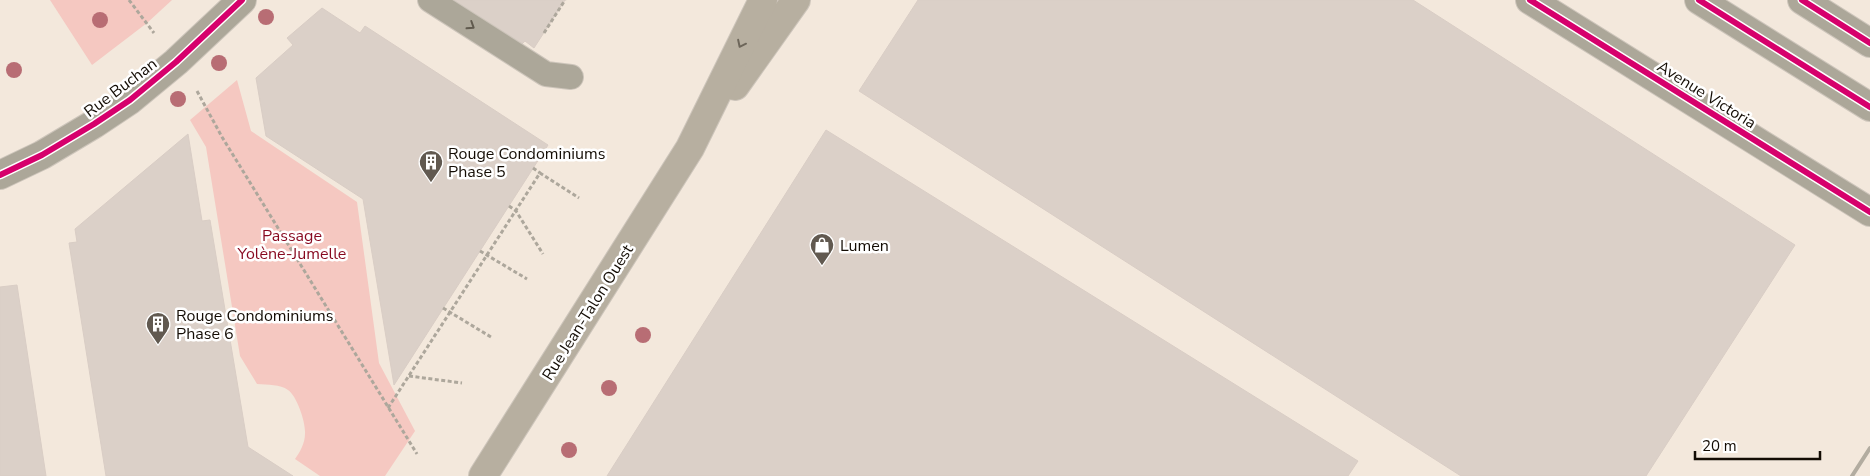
<svg xmlns="http://www.w3.org/2000/svg" width="1870" height="476" font-family="'Nunito Sans',sans-serif">
<style>
.green{fill:#f5c8c1}
.building{fill:#dbd0c8;stroke:#d9cdc5}
.lines{fill:none;stroke-linecap:round;stroke-linejoin:round}
.service-casing{stroke:#cdc5bb;stroke-width:26}
.minor-casing{stroke:#cdc5bb;stroke-width:30}
.tertiary-casing{stroke:#cdc5bb;stroke-width:30}
.secondary-casing{stroke:#cdc5bb;stroke-width:30}
.path{stroke:#ada79c;stroke-width:3;stroke-dasharray:4 2.5;stroke-linecap:butt}
.service{stroke:#aca799;stroke-width:24}
.minor{stroke:#aca799;stroke-width:28}
.tertiary{stroke:#aca799;stroke-width:28}
.secondary{stroke:#b7afa0;stroke-width:28}
.rail{stroke:#b2aca0;stroke-width:4}
.cycleway-casing{stroke:#fff;stroke-width:9}
.cycleway{stroke:#d6006c;stroke-width:6}
.tree{fill:#b86d74}
.oneway{stroke:#605a4e}
.oneway2{stroke:#6d665a}
.labels{text-anchor:middle;stroke-width:5;stroke-linejoin:round;paint-order:stroke}
.street-label{font-size:16px;fill:#130c04;stroke:#fff}
.poi-label{font-size:16px;fill:#130c04;stroke:#fff;text-anchor:start}
.park-label{font-size:16px;fill:#87081f;stroke:#fff}
</style>
<rect width="100%" height="100%" fill="#f3e8dc"/>
<g class="green">
<polygon points="50,0 172,0 147,23 92,65"/>
<path d="M237 80 251 131 357 202 379 363 415 431 385 476H320L295 459C300 452 305 443 305 434 306 423 297 396 288 390 280 384 268 385 257 384L240 356 206 147 190 120Z"/>
</g>
<g class="building">
<polygon points="452,0 565,0 534,48 525,41 522,44"/>
<polygon points="918,0 1413,0 1795,245 1646,476 1461,476 859,91"/>
<polygon points="322,8 360,33 365,26 548,145 394,385 363,199 266,136 256,78 293,45 287,38"/>
<polygon points="826,130 1358,461 1348,476 607,476"/>
<polygon points="188,134 202,221 210,220 248,447 293,476 106,476 69,243 77,242 75,229"/>
<polygon points="17,285 46,476 0,476 0,287"/>
</g>
<g class="lines">
<g class="service-casing">
<polyline id="service" points="430,0 546,74 571,77"/>
</g>
<g class="minor-casing">
<g id="minor">
<polyline points="1530,0 1870,212"/>
<polyline points="0,175 42,155 94,124 130,100 176,62 242,0"/>
</g>
</g>
<g class="tertiary-casing">
<g id="tertiary">
<polyline points="1699,0 1870,107"/>
<polyline points="1802,0 1870,43"/>
</g>
</g>
<g class="secondary-casing">
<g id="secondary">
<polyline points="735,86 796,0"/>
<polyline points="483,476 690,148 763,0"/>
</g>
</g>
<g class="path">
<polyline points="129,0 154,33"/>
<polyline points="544,33 565,0"/>
<polyline points="197,91 222,137 417,454"/>
<polyline points="533,168 540,173"/>
<polyline points="509,206 516,211 543,254"/>
<polyline points="480,251 527,279"/>
<polyline points="443,308 491,337"/>
<polyline points="409,376 462,383"/>
<polyline points="388,408 540,173 579,198"/>
</g>
<use href="#service" class="service"/>
<use href="#minor" class="minor"/>
<use href="#tertiary" class="tertiary"/>
<use href="#secondary" class="secondary"/>
<polyline class="rail" points="1852,476 1870,448"/>
<g class="cycleway-casing">
<g id="cycleway">
<polyline points="1530,0 1870,212"/>
<polyline points="1699,0 1870,107"/>
<polyline points="1802,0 1870,43"/>
<polyline points="0,175 42,155 94,124 130,100 176,62 242,0"/>
</g>
</g>
<use href="#cycleway" class="cycleway"/>
</g>
<g class="tree">
<circle cx="266" cy="17" r="8"/>
<circle cx="100" cy="20" r="8"/>
<circle cx="219" cy="63" r="8"/>
<circle cx="14" cy="70" r="8"/>
<circle cx="178" cy="99" r="8"/>
<circle cx="643" cy="335" r="8"/>
<circle cx="609" cy="388" r="8"/>
<circle cx="569" cy="450" r="8"/>
</g>
<defs><path id="oneway-chevron" d="M-2-3.5L2.5 0L-2 3.5" fill="none" stroke-width="1.6" stroke-linecap="round" stroke-linejoin="round" transform="scale(1.25)"/></defs>
<use class="oneway" href="#oneway-chevron" transform="translate(471 26) rotate(33)"/>
<use class="oneway2" href="#oneway-chevron" transform="translate(741 44) rotate(116)"/>
<defs>
<g id="building-pin" transform="scale(1.25)"><path d="M0 17L-7.5 6A9.5 9.5 0 1 1 7.5 6Z" fill="#615950" stroke="#fff"/><path d="M-4-6H4V6H1V3H-1V6H-4ZM-2.5-4.3h1.7v1.8h-1.7ZM.8-4.3h1.7v1.8H.8ZM-2.5-1h1.7V.8h-1.7ZM.8-1h1.7V.8H.8Z" fill="#fff"/></g>
<g id="shop-pin" transform="scale(1.25)"><path d="M0 17L-7.5 6A9.5 9.5 0 1 1 7.5 6Z" fill="#615950" stroke="#fff"/><path d="M-5-2.5h2.3a2.7 3.5 0 0 1 5.4 0H5L5.5 6h-11ZM-1.5-2.5h3a1.5 2.3 0 0 0-3 0Z" fill="#fff"/></g>
</defs>
<g fill-rule="evenodd">
<use href="#building-pin" x="431" y="162"/>
<use href="#shop-pin" x="822" y="245"/>
<use href="#building-pin" x="158" y="324"/>
</g>
<g class="labels">
<g class="street-label">
<text transform="translate(120 87) rotate(-37)" y="6">Rue Buchan</text>
<text transform="translate(1707 94) rotate(32)" y="6">Avenue Victoria</text>
<text transform="translate(587 312) rotate(-58)" y="6">Rue Jean-Talon Ouest</text>
</g>
<g class="poi-label">
<text x="448" y="159">Rouge Condominiums<tspan x="448" dy="18">Phase 5</tspan></text>
<text x="840" y="251">Lumen</text>
<text x="176" y="321">Rouge Condominiums<tspan x="176" dy="18">Phase 6</tspan></text>
</g>
<g class="park-label">
<text x="292" y="241">Passage<tspan x="292" dy="18">Yolène-Jumelle</tspan></text>
</g>
</g>
<path d="M1695 451v8h125v-8" fill="none" stroke="#130c04" stroke-width="2.5"/>
<text x="1702" y="451" font-size="15" fill="#130c04" stroke="#ffffff" stroke-width="4" paint-order="stroke">20 m</text>
</svg>
